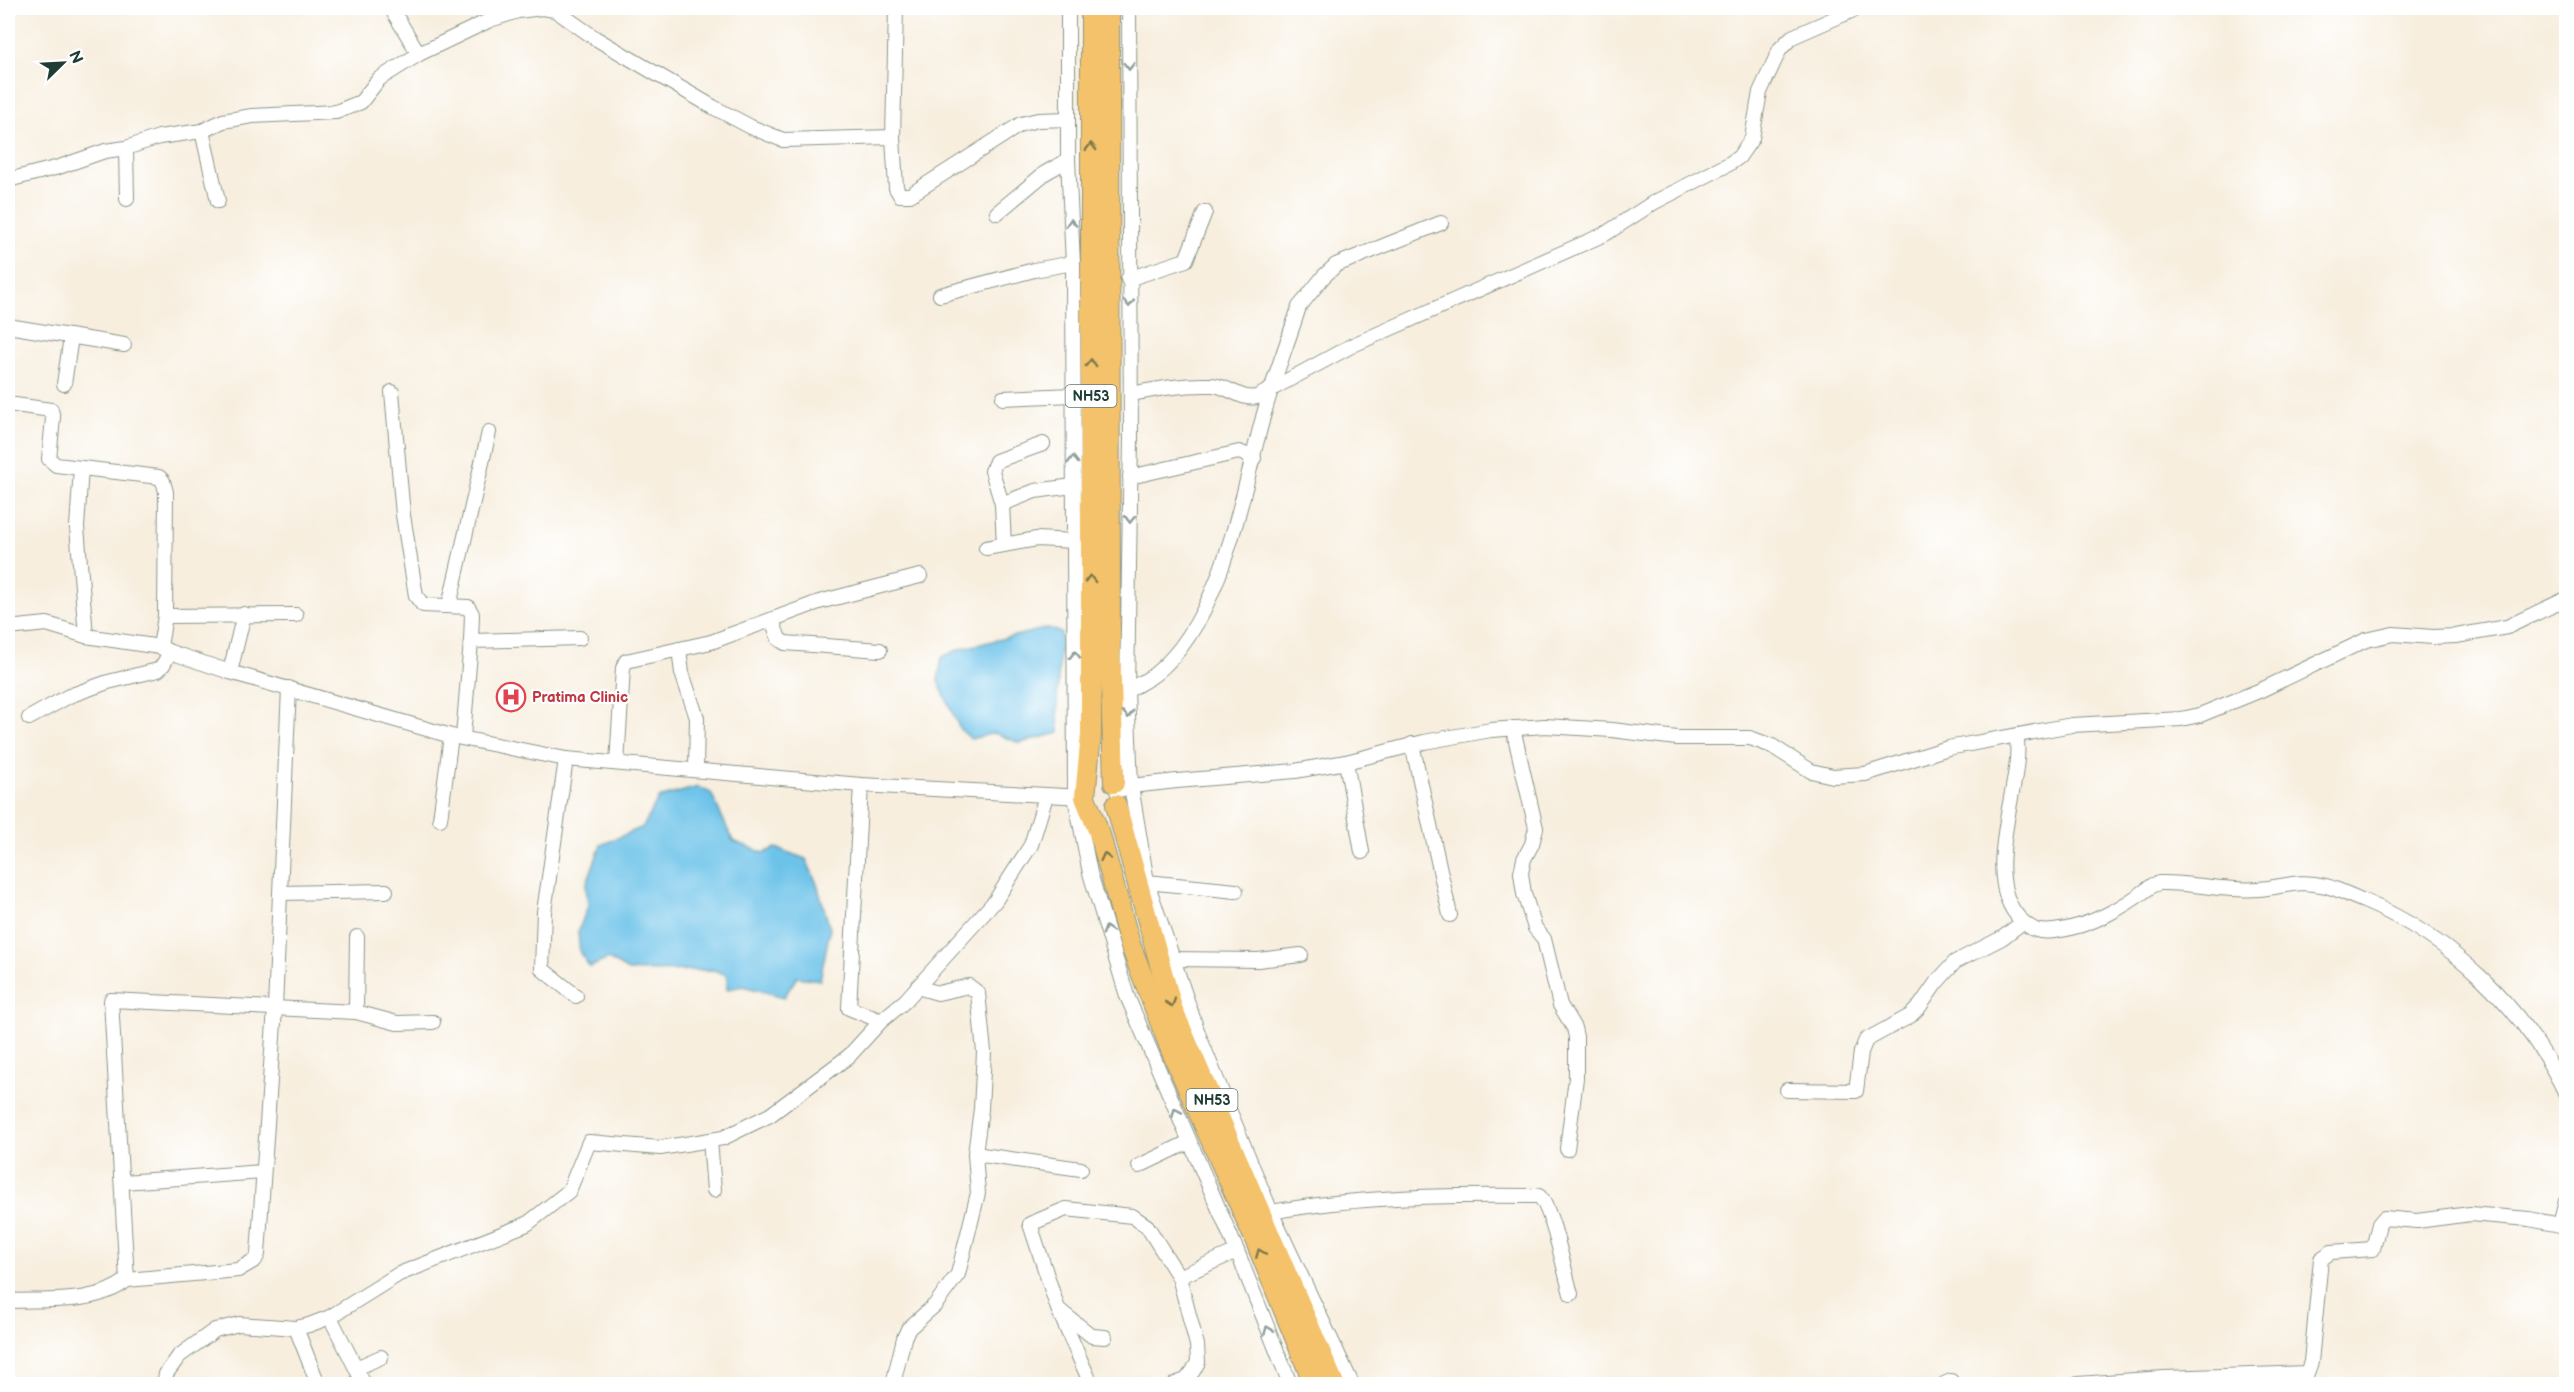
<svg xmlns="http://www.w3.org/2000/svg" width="2574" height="1392" font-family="'Balsamiq Sans',sans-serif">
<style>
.water{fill:#6cc2e9;stroke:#46808e;stroke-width:1.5}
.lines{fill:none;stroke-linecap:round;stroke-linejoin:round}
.minor-casing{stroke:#8b9689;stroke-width:16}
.highway-casing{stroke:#8b9689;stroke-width:22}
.minor{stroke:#fff;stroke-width:14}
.highway{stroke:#f3c26a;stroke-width:20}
.oneway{stroke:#8f9e9a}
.oneway2{stroke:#7e794c}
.labels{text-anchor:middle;stroke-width:4.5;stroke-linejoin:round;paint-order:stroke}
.shield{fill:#fff;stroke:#627771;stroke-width:1.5}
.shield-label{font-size:14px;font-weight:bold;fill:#1f3d34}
.health-label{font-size:15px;font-weight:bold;fill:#be3a42;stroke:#fff;text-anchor:start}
</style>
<rect width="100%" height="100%" fill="#fff"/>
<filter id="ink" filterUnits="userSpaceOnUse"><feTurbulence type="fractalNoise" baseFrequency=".0167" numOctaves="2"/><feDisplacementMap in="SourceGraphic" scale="12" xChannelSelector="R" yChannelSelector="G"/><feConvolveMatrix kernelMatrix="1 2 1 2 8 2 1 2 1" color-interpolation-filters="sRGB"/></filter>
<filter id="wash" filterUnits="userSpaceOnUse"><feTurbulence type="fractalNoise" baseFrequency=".008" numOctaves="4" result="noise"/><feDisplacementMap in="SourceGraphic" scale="24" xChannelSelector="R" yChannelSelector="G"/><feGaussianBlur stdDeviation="1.35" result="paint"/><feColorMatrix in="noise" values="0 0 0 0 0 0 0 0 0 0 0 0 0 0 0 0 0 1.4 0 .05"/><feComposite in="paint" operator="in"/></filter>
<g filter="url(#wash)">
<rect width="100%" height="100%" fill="#f7eede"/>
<g class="water">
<polygon points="1048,628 1061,633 1057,698 1059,733 1020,743 994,733 971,739 960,729 938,681 942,657 960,649"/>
<polygon points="698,787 711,793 733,841 764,853 776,848 806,859 817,884 830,929 820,980 797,977 784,997 743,986 727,989 727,975 714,970 628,971 608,959 590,967 580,953 578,932 588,906 586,885 601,845 643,827 659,798"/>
</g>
</g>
<g filter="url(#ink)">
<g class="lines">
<g class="minor-casing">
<g id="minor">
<polyline points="1068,8 1068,160 1073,263 1075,797 1090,873 1127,996 1237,1251 1290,1384"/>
<polyline points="1129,8 1131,438 1127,691 1131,786 1147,882 1199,1036 1271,1212 1352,1384"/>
<polyline points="419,54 490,20 518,11 542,8 555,10 595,38 713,107 751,127 783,140 893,137 896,8"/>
<polyline points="202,131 218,201"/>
<polyline points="893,137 896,188 900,195 910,195 1021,124 1038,120 1068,119"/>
<polyline points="126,148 127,199"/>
<polyline points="8,180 59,167 105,151 126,148 159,137 202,131 223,121 252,116 336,112 361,102 379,79 419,54 394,13 398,8"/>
<polyline points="997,213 1045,173 1068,160"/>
<polyline points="1128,279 1186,260 1205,212"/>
<polyline points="940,295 1034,270 1073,263"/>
<polyline points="8,326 124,345"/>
<polyline points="64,384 71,337"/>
<polyline points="392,392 403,515 416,596 423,605 468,607 472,614 471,641"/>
<path d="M1131 394C1157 389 1184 384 1212 385 1229 386 1239 400 1257 397L1353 345 1605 234 1653 203 1729 164 1739 157 1752 138 1760 92 1780 49 1792 37 1858 8"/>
<polyline points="1003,398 1073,395"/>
<polyline points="8,404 51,410 53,418 49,459 56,465 159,477 163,481 166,492 165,616 160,647"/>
<polyline points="81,468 77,527 86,636"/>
<polyline points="1130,477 1239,452 1254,458"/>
<polyline points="1002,504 1035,491 1073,486"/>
<polyline points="1004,545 1002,504 992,471 996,461 1043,444"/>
<polyline points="986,548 1037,539 1074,541"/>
<polyline points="449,606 489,432"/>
<polyline points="165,616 296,615"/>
<polyline points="772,620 779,639 785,643 880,650"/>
<polyline points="8,628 47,624 86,636 160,647 170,652 230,672 451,736 566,759 861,785 1083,797"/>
<polyline points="679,649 682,673 697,718 696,770"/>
<polyline points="230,672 244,614"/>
<path d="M1127 691C1136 685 1146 681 1155 674 1221 622 1241 498 1262 421 1272 382 1287 345 1299 307L1324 276 1336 265 1441 223"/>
<polyline points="29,718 69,696 108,682 158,670 163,665 170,652"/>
<polyline points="1513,728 1536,828 1532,844 1524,859 1521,873 1524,894 1535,928 1544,939 1560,1005 1574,1028 1576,1037 1576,1078 1567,1149"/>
<path d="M2017 736C2017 744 2018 752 2017 759 2014 804 1983 883 2021 920 2032 930 2039 933 2054 931 2091 927 2124 907 2153 885L2159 883C2192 882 2226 892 2259 889 2285 887 2297 879 2326 886 2338 889 2351 896 2364 901 2452 938 2525 1008 2566 1094"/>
<polyline points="463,737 471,641 580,638"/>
<polyline points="1412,744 1450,915"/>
<polyline points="566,759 544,912 542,969 576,996"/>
<polyline points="1346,762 1362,852"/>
<polyline points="617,763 623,668 626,661 711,642 819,602 920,576"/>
<polyline points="861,785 849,1008 881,1021"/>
<polyline points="1117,791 1131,786 1177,781 1295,771 1346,762 1424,742 1491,730 1545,726 1612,730 1677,738 1750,738 1772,746 1811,771 1833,776 1865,774 1948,748 2072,725 2181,719 2200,715 2261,690 2366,640 2393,634 2433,637 2456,636 2507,627 2566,599"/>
<polyline points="440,819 451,736"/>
<polyline points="1147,882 1236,891"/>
<polyline points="280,893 386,891"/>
<polyline points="1172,959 1258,960 1301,955"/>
<polyline points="356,1012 397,1023 433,1022"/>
<polyline points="1787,1090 1856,1091 1861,1052 1866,1040 1910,1016 1920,1006 1936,983 1955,962 2002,938 2023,922"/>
<polyline points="710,1140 714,1190"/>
<polyline points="975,1154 1081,1169"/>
<polyline points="1139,1166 1189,1142"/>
<polyline points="123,1182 263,1172"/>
<path d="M1271 1212C1360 1196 1449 1195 1539 1196 1552 1207 1565 1274 1571 1294"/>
<polyline points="2560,1225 2566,1201"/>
<polyline points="1179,1277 1237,1251"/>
<polyline points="127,1280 238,1270 255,1260 258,1254 275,1008 289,688"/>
<path d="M8 1301C46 1299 96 1305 127 1280L111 1000 356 1012 357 937"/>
<polyline points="1059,1310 1092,1336 1105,1337"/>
<polyline points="330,1317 364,1384"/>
<polyline points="296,1328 318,1384"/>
<polyline points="356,1368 381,1357"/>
<polyline points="164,1384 166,1374 179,1356 215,1330 239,1324 296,1328 309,1325 330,1317 399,1274 527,1224 569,1191 589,1142 660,1148 723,1138 770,1115 849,1056 881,1021 905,1001 995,901 1031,845 1046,796"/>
<polyline points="893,1384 904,1338 908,1329 935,1305 958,1274 978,1193 975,1154 981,1109 984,1052 978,993 969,986 938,993 917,987"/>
<polyline points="1091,1384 1058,1309 1030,1224 1066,1209 1132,1216 1147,1226 1179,1277 1197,1345 1198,1362 1193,1371 1186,1380 1175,1384"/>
<polyline points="1944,1384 1951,1381"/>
<polyline points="2078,1384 2164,1378 2307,1373 2311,1362 2321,1259 2331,1252 2373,1249 2379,1224 2384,1218 2417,1221 2470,1214 2529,1219 2566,1226"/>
</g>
</g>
<g class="highway-casing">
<g id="highway">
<polyline points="1091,8 1091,735 1085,797 1100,835 1130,944 1171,1050 1254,1237 1314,1384"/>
<polyline points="1109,8 1110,648 1114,783"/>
<polyline points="1116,805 1172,1008 1334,1384"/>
</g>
</g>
<use href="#minor" class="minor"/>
<use href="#highway" class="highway"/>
</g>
<defs><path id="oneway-chevron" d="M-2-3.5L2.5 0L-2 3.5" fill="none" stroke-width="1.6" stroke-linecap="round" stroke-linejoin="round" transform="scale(1.5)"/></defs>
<g class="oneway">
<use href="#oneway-chevron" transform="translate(1129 66) rotate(90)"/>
<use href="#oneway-chevron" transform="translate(1071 223) rotate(-93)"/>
<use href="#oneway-chevron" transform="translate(1129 303) rotate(89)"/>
<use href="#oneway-chevron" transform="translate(1073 460) rotate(-90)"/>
<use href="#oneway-chevron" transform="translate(1130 519) rotate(91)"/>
<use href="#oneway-chevron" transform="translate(1075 655) rotate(-90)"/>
<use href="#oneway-chevron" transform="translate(1128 714) rotate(88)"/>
<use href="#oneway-chevron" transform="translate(1107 930) rotate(-107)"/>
<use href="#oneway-chevron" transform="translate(1176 1112) rotate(-114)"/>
<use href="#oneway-chevron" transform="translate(1268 1330) rotate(-112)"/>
</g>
<g class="oneway2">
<use href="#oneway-chevron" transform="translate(1091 147) rotate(-90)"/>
<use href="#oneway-chevron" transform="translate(1091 363) rotate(-90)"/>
<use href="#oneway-chevron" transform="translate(1090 579) rotate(-90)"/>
<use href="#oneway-chevron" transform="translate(1105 857) rotate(-103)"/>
<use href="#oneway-chevron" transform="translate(1171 1003) rotate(72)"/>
<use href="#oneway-chevron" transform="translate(1260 1253) rotate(-112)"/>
</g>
</g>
<defs>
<g id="hospital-ring" transform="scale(1.5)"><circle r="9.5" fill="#fff" stroke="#e0444e" stroke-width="1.5"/><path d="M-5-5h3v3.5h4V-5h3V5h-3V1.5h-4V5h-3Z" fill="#e0444e"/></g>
</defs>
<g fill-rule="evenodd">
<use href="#hospital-ring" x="511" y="697"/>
</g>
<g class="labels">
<g class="shield">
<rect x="1065.5" y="385" width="51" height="22" rx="4.5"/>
<rect x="1186.5" y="1089" width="51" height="22" rx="4.5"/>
</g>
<g class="shield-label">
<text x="1091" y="401">NH53</text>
<text x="1212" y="1105">NH53</text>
</g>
<g class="health-label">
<text x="532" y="702">Pratima Clinic</text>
</g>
</g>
<rect width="2574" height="1392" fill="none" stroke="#fff" stroke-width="30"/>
<g transform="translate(63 63) rotate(66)" stroke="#ffffff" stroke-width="4.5" paint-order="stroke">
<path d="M0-4.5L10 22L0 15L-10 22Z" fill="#1f3d34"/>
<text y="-9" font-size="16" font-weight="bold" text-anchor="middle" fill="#1f3d34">N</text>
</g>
</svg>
